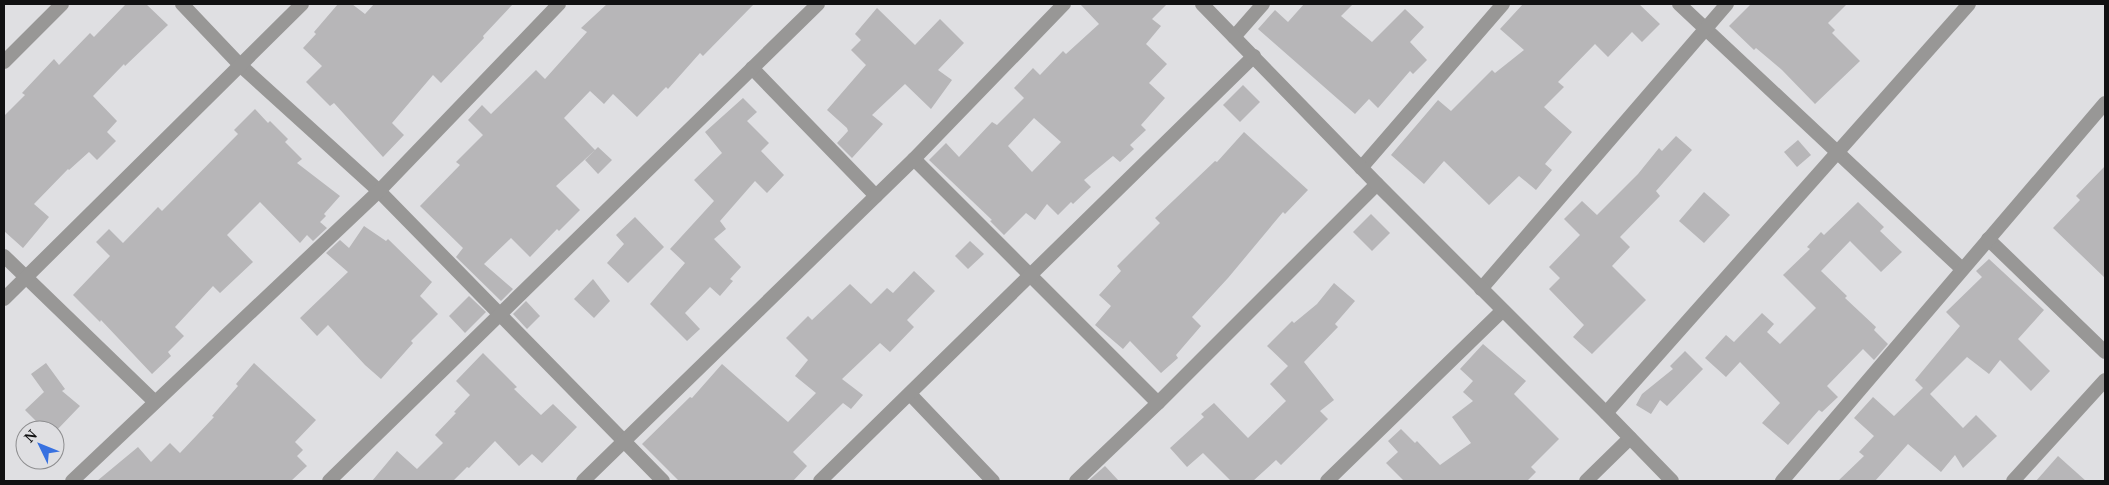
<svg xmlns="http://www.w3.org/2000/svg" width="2109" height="485" font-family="'Noto Serif',serif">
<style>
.building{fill:#b7b6b8;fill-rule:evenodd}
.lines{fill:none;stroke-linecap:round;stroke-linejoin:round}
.minor{stroke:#989796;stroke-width:14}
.tertiary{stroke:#989796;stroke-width:14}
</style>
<rect width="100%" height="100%" fill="#dfdfe2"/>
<g class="building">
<polygon points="126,4 146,4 168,25 125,66 124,64 93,96 117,121 107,132 116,141 97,160 89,152 69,170 68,169 34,204 49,217 23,248 4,231 4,116 25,95 22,93 54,59 59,65 90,33 94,37"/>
<polygon points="338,4 352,4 365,14 374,4 513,4 483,36 484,38 441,83 433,75 392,123 404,135 383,157 334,103 330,106 306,82 322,66 303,48 316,34 314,32"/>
<polygon points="607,4 754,4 703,56 700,53 668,89 666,87 637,117 613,94 604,104 590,91 564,118 595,150 598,147 612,160 598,174 585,160 595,150 556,186 580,210 559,231 557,229 530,257 511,238 484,264 513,289 501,301 456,257 463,248 420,206 460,165 456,162 483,135 468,120 482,105 491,114 536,70 545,79 587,32 581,28"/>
<path d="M1080 4H1167L1152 19 1161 26 1146 44 1167 64 1149 83 1165 98 1141 125 1146 130 1130 145 1134 149 1120 162 1113 156 1084 180 1091 187 1073 204 1071 202 1058 215 1047 204 1035 220 1026 213 1004 235 990 221 992 220 929 160 946 143 959 157 992 122 997 125 1024 98 1014 88 1033 68 1040 75 1063 51 1066 54 1099 24ZM1034 118 1061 142 1032 172 1008 146Z"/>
<polygon points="1304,4 1353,4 1341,16 1372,42 1405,9 1424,27 1410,42 1427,60 1413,74 1410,71 1378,108 1369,99 1355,114 1258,29 1275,10 1288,22"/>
<polygon points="1523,4 1639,4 1660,24 1642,42 1632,32 1608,57 1595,44 1558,82 1564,87 1544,107 1572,132 1545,164 1552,170 1536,190 1519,176 1489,205 1444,161 1424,184 1391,155 1438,100 1451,111 1492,70 1495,73 1524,50 1500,29"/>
<polygon points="1751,4 1847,4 1828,23 1835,30 1832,33 1860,61 1815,104 1782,70 1756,48 1754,50 1729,26"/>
<polygon points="877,8 915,45 940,19 964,43 938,70 952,80 931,109 905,84 872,115 883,124 852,158 837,143 848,131 847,128 827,110 866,65 851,50 861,40 855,34"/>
<polygon points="1243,85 1260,102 1240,122 1223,105"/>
<polygon points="743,98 757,112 747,121 769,143 761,151 784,175 767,193 755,181 720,221 726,229 714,239 741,267 730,279 733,281 720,296 710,287 685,313 700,329 687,341 650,304 685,263 670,249 714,201 694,180 722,153 705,132"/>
<polygon points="255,109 268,123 270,121 288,139 285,142 302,159 297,163 340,196 324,214 326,216 320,222 327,228 313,241 307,235 300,243 260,202 227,235 253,262 220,293 213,286 175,327 184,336 168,352 171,356 152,374 101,320 100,322 73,295 110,256 96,242 109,229 123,243 158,207 162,211 238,134 234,130"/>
<polygon points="1244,132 1308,190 1285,214 1283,212 1228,278 1192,317 1201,326 1176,355 1178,358 1161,373 1130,341 1123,349 1095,325 1111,306 1099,295 1121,271 1117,266 1160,223 1155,218 1215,161 1217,162"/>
<polygon points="1676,136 1692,150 1656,191 1660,196 1620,237 1630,247 1612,266 1646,300 1592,354 1573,337 1584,325 1549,289 1560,278 1549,267 1580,235 1564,219 1582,201 1597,215 1638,174 1659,148 1662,151"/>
<polygon points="1798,140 1811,155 1797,167 1784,152"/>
<polygon points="2105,166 2105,278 2053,228 2080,200 2076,196"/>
<polygon points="1704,192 1730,215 1704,243 1679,221"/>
<polygon points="1858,202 1884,227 1880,231 1902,252 1881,272 1850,241 1821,271 1847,296 1845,298 1876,327 1874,330 1888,344 1874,360 1863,349 1827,386 1838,397 1822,412 1819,410 1788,445 1762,423 1780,403 1740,362 1726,377 1705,358 1726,335 1734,342 1762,313 1774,324 1767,332 1780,344 1816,308 1783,275 1810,249 1807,247 1821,232 1824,235"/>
<polygon points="1371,214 1390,233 1372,251 1353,232"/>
<polygon points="635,217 664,247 628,283 607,263 624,244 616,235"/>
<polygon points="364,226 386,241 388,239 432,282 420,296 438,314 411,341 413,343 381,379 365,365 328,325 317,336 300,318 348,272 326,253 340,240 349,248"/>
<polygon points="970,241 984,254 968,269 955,256"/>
<polygon points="1989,259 2044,310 2018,339 2050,371 2031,391 2000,360 1989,374 1967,357 1930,394 1963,428 1976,415 1997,436 1963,468 1955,455 1941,472 1908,444 1875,481 1838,481 1864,456 1859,452 1874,436 1854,418 1873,397 1894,416 1923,388 1915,380 1960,326 1946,312 1982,277 1976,271"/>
<polygon points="914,271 935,291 907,320 914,327 890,352 880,343 842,379 863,395 851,409 843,403 793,452 807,466 793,481 679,481 642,444 690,397 692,398 722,364 788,422 816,393 795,376 808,360 786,338 808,316 812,320 850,284 871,304 887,288 893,293"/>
<polygon points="593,279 610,301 594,318 574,299"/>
<polygon points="1334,283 1355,301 1335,324 1338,327 1304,362 1334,400 1320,411 1328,419 1281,465 1276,460 1253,481 1231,481 1203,453 1187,467 1170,448 1204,417 1201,414 1214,403 1248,438 1286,401 1270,384 1288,366 1267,346 1292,321 1294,323 1317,304"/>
<polygon points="469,296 486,312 465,333 449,316"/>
<polygon points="526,301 540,316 527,329 513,314"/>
<polygon points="1483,344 1526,381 1514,394 1559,439 1531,467 1536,472 1527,481 1404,481 1386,463 1398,452 1388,441 1401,429 1415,443 1417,441 1440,465 1471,443 1452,417 1473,401 1463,392 1473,381 1460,369"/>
<polygon points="1685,351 1703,369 1667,406 1660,400 1651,414 1636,405 1642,394 1673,369 1670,366"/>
<polygon points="483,353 517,387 514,389 541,415 553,404 577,427 542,463 532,454 519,466 495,441 469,468 467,467 453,481 372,481 397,451 417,469 443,443 435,435 456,413 454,412 470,395 456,381"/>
<polygon points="46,363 65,389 62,391 80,406 55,432 55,430 31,430 38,423 25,410 44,392 31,374"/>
<polygon points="254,363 316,420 295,442 303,450 297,456 307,466 291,481 97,481 138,447 151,462 170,443 180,453 214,417 212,416 238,386 236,384"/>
<polygon points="2058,456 2086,481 2036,481"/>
<polygon points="1105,466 1119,481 1088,481"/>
</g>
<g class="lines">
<g class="minor">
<polyline points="182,4 240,65 379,191 663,481"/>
<polyline points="1679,4 1962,269"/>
<polyline points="1234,37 1263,4"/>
<polyline points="4,62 62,4"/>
<polyline points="752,68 876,196"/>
<polyline points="914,159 1158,403"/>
<polyline points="1361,168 1503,4"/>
<polyline points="1988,239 2105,352"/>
<polyline points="4,256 155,402"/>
<polyline points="1481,289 1727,4"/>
<polyline points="4,299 302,4"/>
<polyline points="910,394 993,481"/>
<polyline points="1606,413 1969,4"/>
<polyline points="72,481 379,191 559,4"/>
<polyline points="329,481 818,4"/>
<polyline points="583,481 914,159 1064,4"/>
<polyline points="820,481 1254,56"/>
<polyline points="1076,481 1158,403 1377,184"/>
<polyline points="1327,481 1502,311"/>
<polyline points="1586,481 1630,438"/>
<polyline points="1782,481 2105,103"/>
<polyline points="2013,481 2105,380"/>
</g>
<polyline class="tertiary" points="1202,4 1377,184 1606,413 1672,481"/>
</g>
<rect width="2109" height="485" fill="none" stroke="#111112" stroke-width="10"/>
<g transform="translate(40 445) rotate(313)"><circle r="24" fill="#dfdfe2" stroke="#8d8d8f"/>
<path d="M0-4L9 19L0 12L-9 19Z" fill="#3871e0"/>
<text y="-8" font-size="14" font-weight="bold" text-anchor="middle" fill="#111112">N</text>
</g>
</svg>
